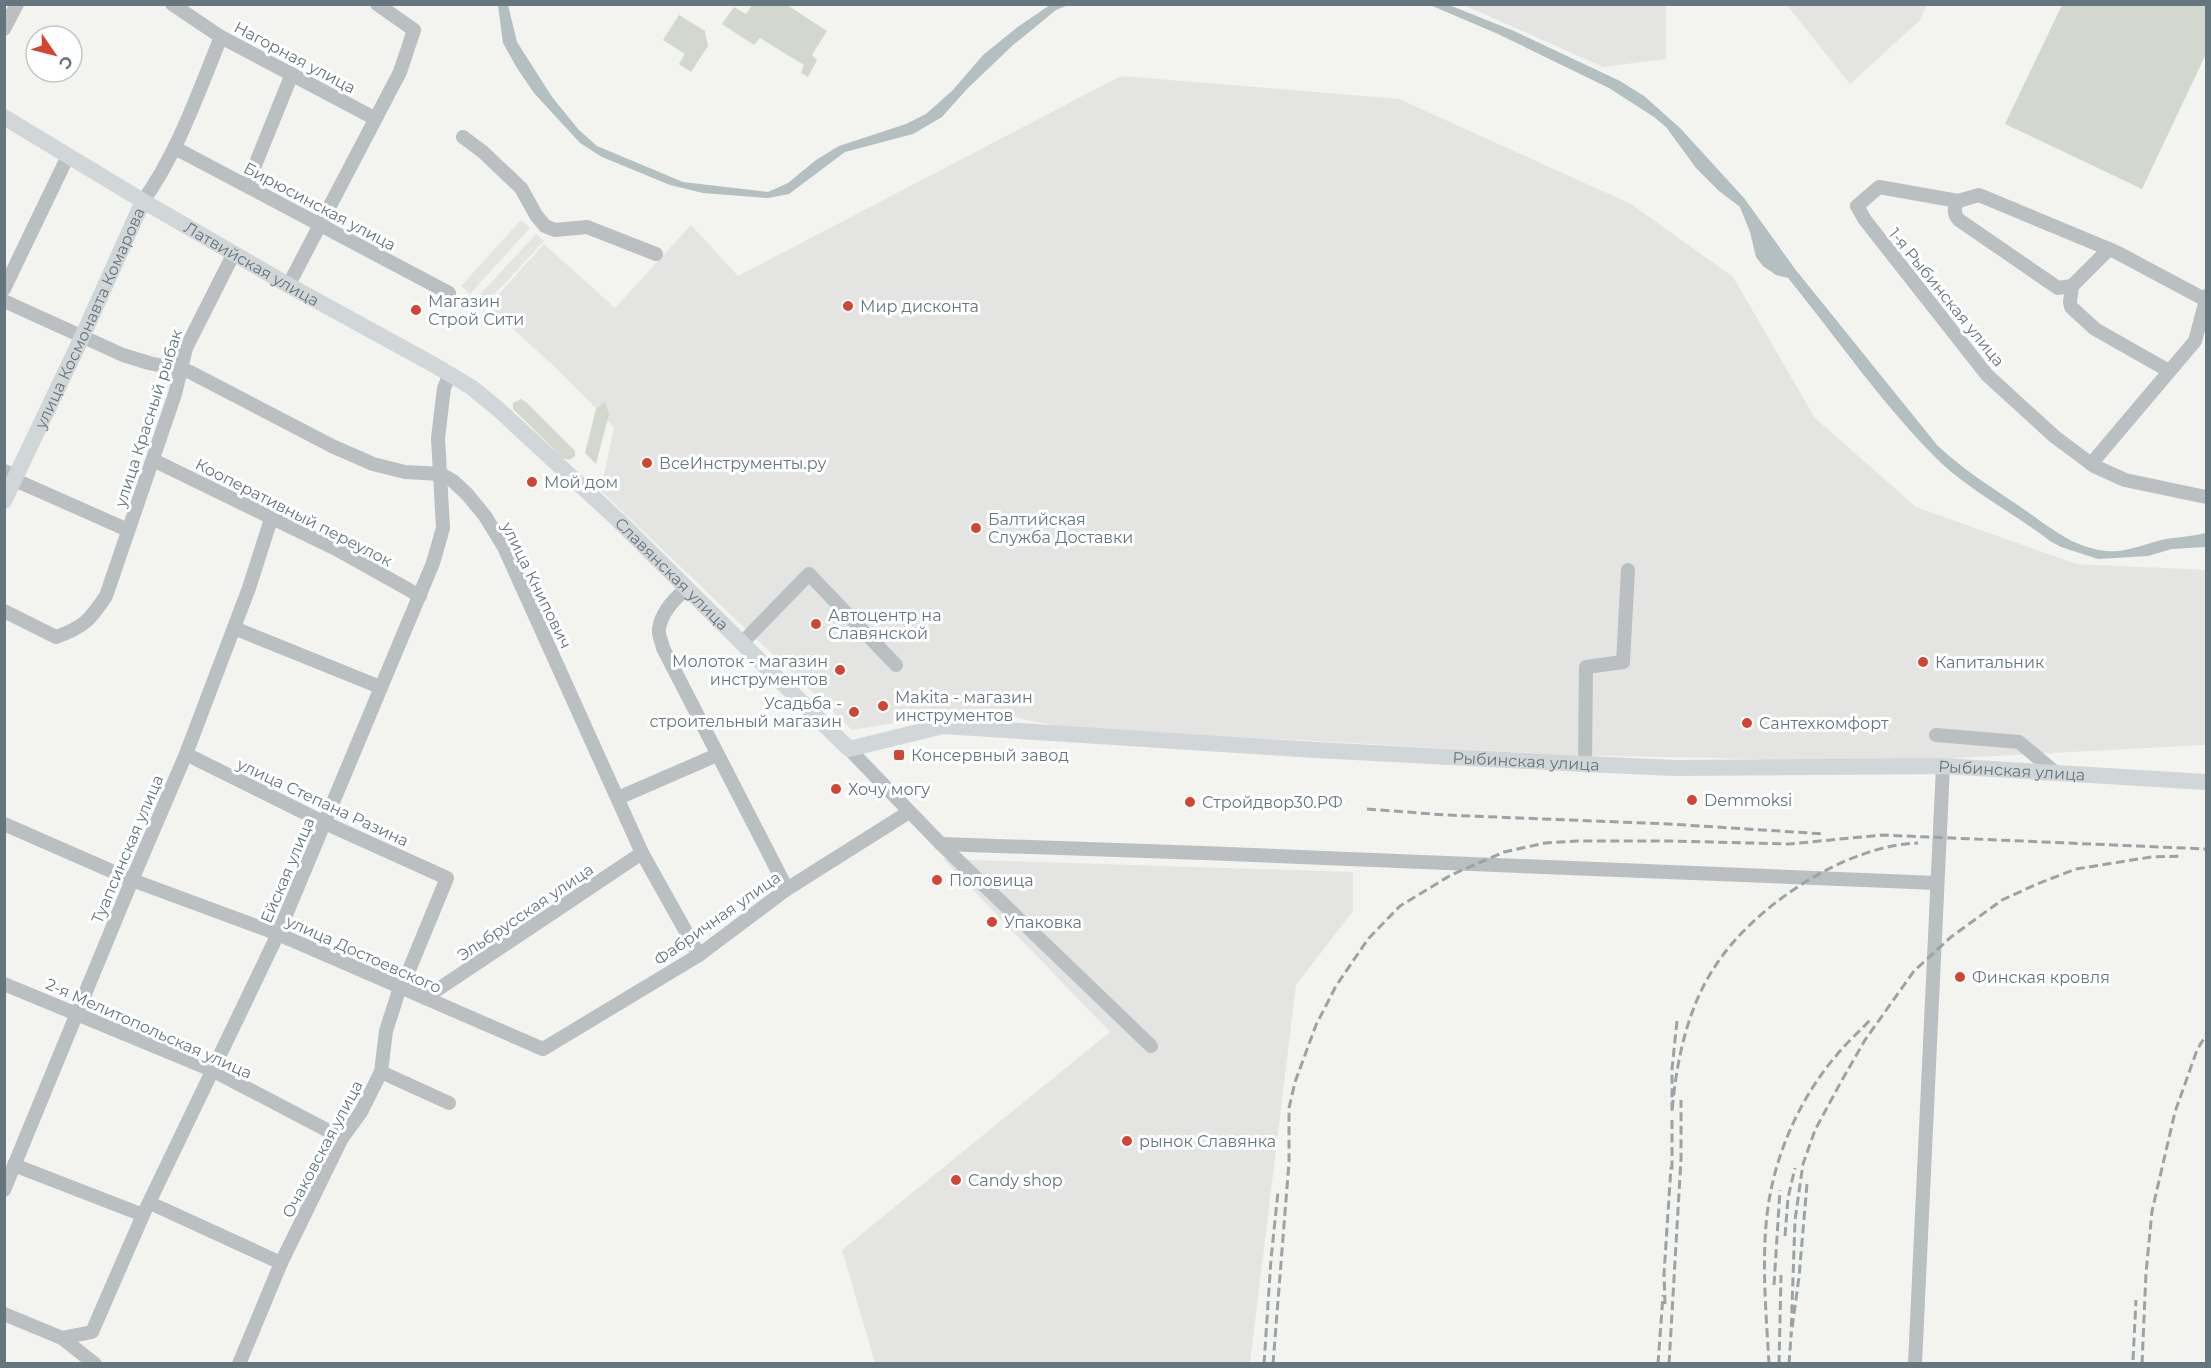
<svg xmlns="http://www.w3.org/2000/svg" width="2211" height="1368" font-family="Montserrat,sans-serif">
<style>
.built{fill:#e4e4e3}
.green{fill:#d3d8cf}
.water{fill:#b3bfc1}
.lines{fill:none;stroke-linecap:round;stroke-linejoin:round}
.minor{stroke:#babfc1;stroke-width:14}
.major{stroke:#d1d6d9;stroke-width:16}
.rail{stroke:#9ca3a7;stroke-width:3;stroke-dasharray:9 4.5;stroke-linecap:butt}
.poi-dot{fill:#d14532;stroke:#fff;stroke-width:2}
.labels{text-anchor:middle;stroke-width:6;stroke-linejoin:round;paint-order:stroke}
.street-label{font-size:16px;fill:#65767e;stroke:#fff}
.poi-label{font-size:16px;fill:#65767e;stroke:#fff;text-anchor:start}
</style>
<rect width="100%" height="100%" fill="#f3f3f0"/>
<g class="built">
<polygon points="1464,5 1666,5 1666,59 1603,67"/>
<polygon points="1787,5 1927,5 1919,21 1850,84"/>
<polygon points="1121,76 1399,99 1631,204 1733,277 1815,418 1916,507 2076,564 2206,570 2206,745 1938,759 1810,760 1568,755 1060,727 976,709 852,730 601,491 614,427 558,370 488,306 544,244 615,308 691,225 738,276"/>
<polygon points="521,220 530,228 470,294 461,286"/>
<polygon points="536,234 544,241 478,312 470,305"/>
<polygon points="943,859 1353,872 1353,911 1296,985 1250,1363 875,1363 842,1250 1110,1032"/>
</g>
<g class="green">
<polygon points="752,5 787,5 827,31 812,55 817,60 808,77 801,73 804,65 760,38 754,45 722,24 734,7 746,14"/>
<polygon points="2062,5 2206,5 2206,54 2142,189 2005,124"/>
<polygon points="679,15 705,31 708,46 691,72 679,64 685,54 663,40"/>
<polygon points="521,399 526,402 575,451 575,456 569,460 563,458 513,409 513,403"/>
<polygon points="605,402 609,414 596,464 585,453 596,409"/>
</g>
<g class="water">
<polygon points="498,5 508,5 517,42 552,97 579,130 597,146 683,182 768,192 788,183 816,160 839,146 906,124 926,114 953,90 983,55 1019,26 1050,5 1068,5 1056,10 1012,46 967,89 942,117 913,134 845,152 789,194 768,198 703,193 670,185 602,157 580,143 534,93 517,68 503,43"/>
<path d="M1430 5H1449L1514 31 1620 81 1644 96 1680 128 1744 198 1795 269 1937 445C1963 470 1993 488 2022 508 2048 526 2074 549 2107 551 2127 553 2146 543 2166 539 2179 537 2193 536 2206 533V547L2172 549 2148 556 2098 559 2061 547 2050 541C2014 513 1968 490 1936 458 1881 403 1837 338 1788 278L1776 275 1763 266 1756 257 1750 232 1740 207 1719 191 1696 168 1666 127 1654 117 1609 88 1498 34Z"/>
</g>
<g class="lines">
<g class="minor">
<polyline points="172,4 221,37 374,118"/>
<polyline points="4,29 17,4"/>
<polyline points="463,137 483,152 521,188 536,215 545,226 555,230 587,227 656,254"/>
<polyline points="175,148 449,293"/>
<polyline points="247,185 292,74"/>
<path d="M143 201C178 152 198 93 221 37"/>
<path d="M1958 201C1954 208 1953 213 1959 220L2058 288 2072 286"/>
<polyline points="2108,250 2072,286 2070,302 2071,307 2095,329 2169,371"/>
<polyline points="288,286 400,72 414,30 377,4"/>
<polyline points="4,289 68,156"/>
<polyline points="2206,296 2206,300 2116,252 1979,195 1958,201 1879,187 1857,206 1865,220 1987,375 2055,437 2094,466 2125,480 2206,497"/>
<polyline points="4,301 123,355 149,363 190,372 332,446 373,464 405,472 441,474 453,481 467,494 485,516 504,547 642,853 699,955"/>
<polyline points="153,460 336,549 420,596"/>
<polyline points="2091,464 2195,341 2206,300"/>
<polyline points="4,471 16,476"/>
<polyline points="15,480 128,530"/>
<path d="M687 588C675 598 661 613 659 629 658 635 662 642 663 648L787 889"/>
<path d="M4 611 56 637C84 627 90 620 106 596L175 394 186 348 234 253"/>
<polyline points="234,628 380,687"/>
<polyline points="742,643 809,574 896,665"/>
<polyline points="1936,735 2019,742 2056,773"/>
<polyline points="849,749 941,844 1151,1046"/>
<polyline points="186,754 325,823 447,878 407,975 400,987 386,1031 381,1072 361,1112 342,1138 281,1263 239,1364"/>
<polyline points="1585,764 1586,667 1623,662 1628,570"/>
<polyline points="618,798 717,755"/>
<polyline points="4,824 132,880 278,934 543,1049 699,955 787,889 909,812"/>
<polyline points="941,844 1203,853 1937,883"/>
<polyline points="4,984 212,1070 342,1138"/>
<polyline points="425,998 642,853"/>
<polyline points="381,1072 449,1103"/>
<polyline points="14,1165 143,1215"/>
<polyline points="4,1190 132,880 186,754 249,588 271,519"/>
<polyline points="150,1203 281,1263"/>
<polyline points="4,1314 62,1338 95,1364"/>
<polyline points="62,1338 92,1332 143,1215 278,934 433,563 443,528 438,438 444,388 450,374"/>
<polyline points="1915,1364 1943,766"/>
</g>
<g class="major">
<path id="s1" d="M4 117 143 201 290 286 436 366 471 387 498 409 618 520 849 749 943 726 1316 750 1585 764 1675 768 1943 766 2206 782"/>
<path id="s2" d="M4 501 83 335 143 201"/>
</g>
<g class="rail">
<polyline points="1367,809 1445,815 1669,824 1825,834"/>
<path d="M1677 1021 1672 1069V1112C1676 1063 1687 1009 1714 968 1752 907 1846 845 1918 843"/>
<polyline points="1672,1120 1672,1174"/>
<polyline points="1807,1184 1799,1277 1791,1336 1795,1220 1803,1164 1815,1130 1842,1080 1865,1040 1914,971 1951,937 2002,900 2037,884 2076,869 2151,857 2183,856"/>
<polyline points="1785,1236 1788,1198 1795,1168"/>
<polyline points="1774,1285 1780,1190"/>
<polyline points="1665,1304 1664,1274 1671,1167"/>
<polyline points="2133,1360 2136,1300"/>
<polyline points="1264,1364 1271,1259 1278,1192"/>
<polyline points="1273,1364 1289,1162 1289,1108 1295,1082 1316,1025 1336,986 1368,939 1400,906 1451,875 1504,852 1545,843 1577,841 1671,841 1789,844 1882,835 2206,849"/>
<polyline points="1658,1364 1663,1295"/>
<polyline points="1669,1364 1681,1159 1681,1100"/>
<path d="M1769 1364C1766 1310 1760 1248 1770 1195 1779 1146 1803 1094 1836 1056 1846 1043 1859 1032 1870 1020"/>
<polyline points="1779,1364 1781,1275"/>
<polyline points="1789,1364 1791,1336"/>
<polyline points="2142,1364 2146,1273 2152,1211 2175,1112 2197,1050 2206,1035"/>
</g>
</g>
<g class="poi-dot">
<circle cx="848" cy="306" r="6"/>
<circle cx="416" cy="310" r="6"/>
<circle cx="647" cy="463" r="6"/>
<circle cx="532" cy="482" r="6"/>
<circle cx="976" cy="528" r="6"/>
<circle cx="816" cy="624" r="6"/>
<circle cx="1923" cy="662" r="6"/>
<circle cx="840" cy="670" r="6"/>
<circle cx="883" cy="706" r="6"/>
<circle cx="854" cy="712" r="6"/>
<circle cx="1747" cy="723" r="6"/>
<rect x="893" y="749" width="12" height="12" rx="3"/>
<circle cx="836" cy="789" r="6"/>
<circle cx="1692" cy="800" r="6"/>
<circle cx="1190" cy="802" r="6"/>
<circle cx="937" cy="880" r="6"/>
<circle cx="992" cy="922" r="6"/>
<circle cx="1960" cy="977" r="6"/>
<circle cx="1127" cy="1141" r="6"/>
<circle cx="956" cy="1180" r="6"/>
</g>
<g class="labels">
<g class="street-label">
<text transform="translate(295 57) rotate(28)" y="6">Нагорная улица</text>
<text transform="translate(320 206) rotate(28)" y="6">Бирюсинская улица</text>
<text dy="6" stroke="none"><textPath href="#s1" startOffset="288">Латвийская улица</textPath></text>
<text transform="translate(1947 297) rotate(51)" y="6">1-я Рыбинская улица</text>
<text dy="6" stroke="none"><textPath href="#s2" startOffset="202">улица Космонавта Комарова</textPath></text>
<text transform="translate(148 418) rotate(-72)" y="6">улица Красный рыбак</text>
<text transform="translate(294 512) rotate(27)" y="6">Кооперативный переулок</text>
<text dy="6" stroke="none"><textPath href="#s1" startOffset="814">Славянская улица</textPath></text>
<text transform="translate(537 585) rotate(64)" y="6">улица Книпович</text>
<text dy="6" stroke="none"><textPath href="#s1" startOffset="1744">Рыбинская улица</textPath></text>
<text dy="6" stroke="none"><textPath href="#s1" startOffset="2230">Рыбинская улица</textPath></text>
<text transform="translate(323 802) rotate(25)" y="6">улица Степана Разина</text>
<text transform="translate(127 849) rotate(-67)" y="6">Туапсинская улица</text>
<text transform="translate(287 870) rotate(-67)" y="6">Ейская улица</text>
<text transform="translate(525 912) rotate(-34)" y="6">Эльбрусская улица</text>
<text transform="translate(717 918) rotate(-35)" y="6">Фабричная улица</text>
<text transform="translate(364 954) rotate(24)" y="6">улица Достоевского</text>
<text transform="translate(149 1028) rotate(24)" y="6">2-я Мелитопольская улица</text>
<text transform="translate(322 1149) rotate(-62)" y="6">Очаковская улица</text>
</g>
<g class="poi-label">
<text x="428" y="307">Магазин<tspan x="428" dy="18">Строй Сити</tspan></text>
<text x="860" y="312">Мир дисконта</text>
<text x="659" y="469">ВсеИнструменты.ру</text>
<text x="544" y="488">Мой дом</text>
<text x="988" y="525">Балтийская<tspan x="988" dy="18">Служба Доставки</tspan></text>
<text x="828" y="621">Автоцентр на<tspan x="828" dy="18">Славянской</tspan></text>
<text x="828" y="667" text-anchor="end">Молоток - магазин<tspan x="828" dy="18">инструментов</tspan></text>
<text x="1935" y="668">Капитальник</text>
<text x="895" y="703">Makita - магазин<tspan x="895" dy="18">инструментов</tspan></text>
<text x="842" y="709" text-anchor="end">Усадьба -<tspan x="842" dy="18">строительный магазин</tspan></text>
<text x="1759" y="729">Сантехкомфорт</text>
<text x="911" y="761">Консервный завод</text>
<text x="848" y="795">Хочу могу</text>
<text x="1704" y="806">Demmoksi</text>
<text x="1202" y="808">Стройдвор30.РФ</text>
<text x="949" y="886">Половица</text>
<text x="1004" y="928">Упаковка</text>
<text x="1972" y="983">Финская кровля</text>
<text x="1139" y="1147">рынок Славянка</text>
<text x="968" y="1186">Candy shop</text>
</g>
</g>
<rect width="2211" height="1368" fill="none" stroke="#65767e" stroke-width="12"/>
<g transform="translate(54 54) rotate(125)"><circle r="28" fill="#ffffff" stroke="#c1c8cb" stroke-width="1.5"/>
<path d="M0-4.5L10 22L0 15L-10 22Z" fill="#d14532"/>
<text y="-9" font-size="16" font-weight="bold" text-anchor="middle" fill="#65767e">С</text>
</g>
</svg>
